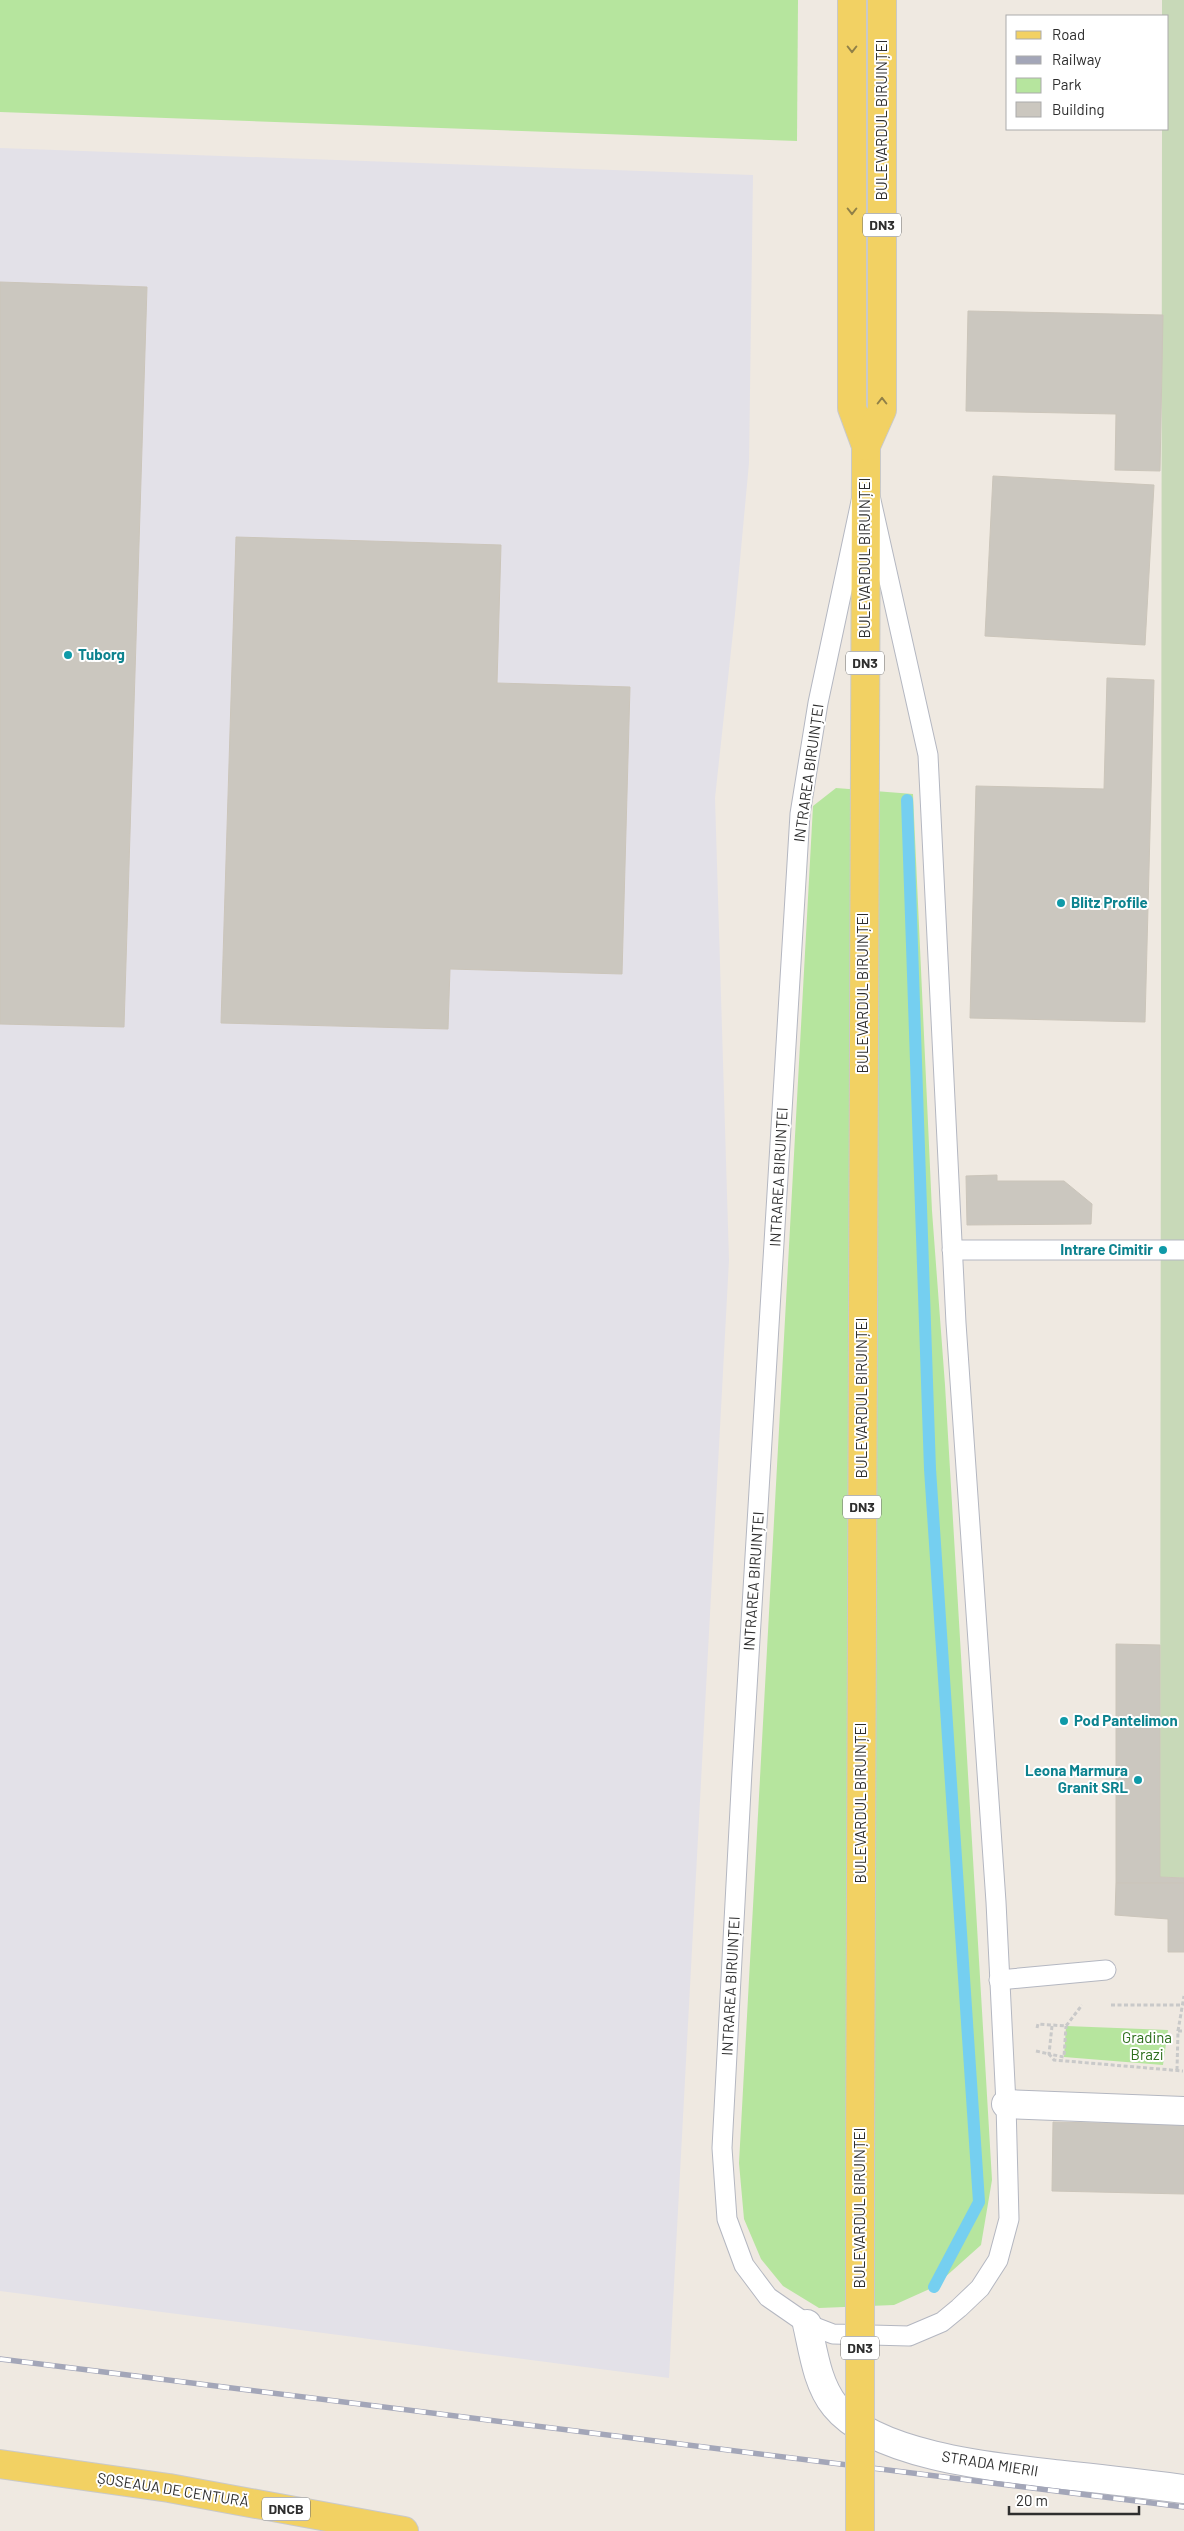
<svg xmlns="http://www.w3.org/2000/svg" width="1184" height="2531" font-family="Barlow,sans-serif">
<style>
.industrial{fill:#e3e1e8}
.green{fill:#b6e59e}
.cemetery{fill:#c8d9b8}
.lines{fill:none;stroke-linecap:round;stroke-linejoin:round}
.stream{stroke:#75cff0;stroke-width:12}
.building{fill:#cbc7bf;stroke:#cbc5ba}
.lane-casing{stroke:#b4b7c1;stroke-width:21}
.street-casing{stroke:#b4b7c1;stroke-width:30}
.primary-casing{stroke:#c9c9c9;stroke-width:30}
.path{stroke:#c9c9c9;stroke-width:3;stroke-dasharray:4 2.5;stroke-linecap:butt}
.lane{stroke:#fff;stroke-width:19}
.street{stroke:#fff;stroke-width:28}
.primary{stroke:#f2d163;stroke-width:28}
.rail-casing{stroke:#a3a6b8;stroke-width:5.5}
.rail{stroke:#fff;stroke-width:4;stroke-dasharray:11;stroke-linecap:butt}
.primary-bridge-casing{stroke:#c9c9c9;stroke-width:30;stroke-linecap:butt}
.primary-bridge{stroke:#f2d163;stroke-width:28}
.oneway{stroke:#908048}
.culture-dot{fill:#0f9aa8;stroke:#fff;stroke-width:2}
.labels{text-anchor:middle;stroke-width:4;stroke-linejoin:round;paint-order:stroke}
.shield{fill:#fff;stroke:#6d6d6d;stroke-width:1}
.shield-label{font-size:14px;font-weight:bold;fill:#2e2e2e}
.street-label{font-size:15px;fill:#2e2e2e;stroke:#fff}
.culture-label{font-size:15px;font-weight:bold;fill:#0d838f;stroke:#fff;text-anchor:start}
.park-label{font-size:15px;fill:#2c6e1b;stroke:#fff}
</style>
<rect width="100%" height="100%" fill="#efe9e1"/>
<polygon class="industrial" points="0,148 753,175 749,463 735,614 715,798 729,1260 669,2378 0,2291"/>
<g class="green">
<polygon points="0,0 798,0 797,141 0,112"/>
<polygon points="836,788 913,794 932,1211 945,1385 992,2180 981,2245 934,2287 894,2305 819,2308 783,2286 761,2259 744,2219 739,2163 813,806"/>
<polygon points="1066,2026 1168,2030 1163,2065 1064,2057"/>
</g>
<polygon class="cemetery" points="1162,0 1184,0 1184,1878 1160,1877 1162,129 1168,129 1168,16 1162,16"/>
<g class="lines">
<polyline class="stream" points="907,800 930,1469 979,2202 934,2287"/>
</g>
<g class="building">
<polygon points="0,282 147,287 124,1027 0,1024"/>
<polygon points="968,311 1163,315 1160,471 1115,470 1116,414 966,411"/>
<polygon points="993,476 1154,485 1145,645 985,636"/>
<polygon points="236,537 501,545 497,683 630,687 622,974 450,969 448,1029 221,1023"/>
<polygon points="1107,678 1154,680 1145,1022 970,1018 976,786 1104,789"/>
<polygon points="997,1175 997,1181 1064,1181 1092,1204 1091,1224 967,1225 966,1176"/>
<polygon points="1116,1644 1160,1645 1160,1877 1184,1878 1184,1883 1116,1883"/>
<polygon points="1116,1883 1184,1883 1184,1952 1168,1952 1168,1919 1115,1915"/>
<polygon points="1053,2122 1184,2125 1184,2194 1052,2191"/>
</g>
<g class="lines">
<g class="lane-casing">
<g id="lane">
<polygon points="866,478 928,755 956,1323 996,1902 1006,2104 1009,2219 998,2260 980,2288 959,2308 942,2322 909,2336 833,2334 807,2324 768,2297 744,2265 727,2219 722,2148 742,1771 800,814 818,703"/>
<polyline points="952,1250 1184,1250"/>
<polyline points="999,1980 1106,1970"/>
</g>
</g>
<g class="street-casing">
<g id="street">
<polyline points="1006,2104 1184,2111"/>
<path d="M807 2324C813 2350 817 2384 835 2406 876 2457 1001 2468 1063 2475 1103 2479 1144 2484 1184 2489"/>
</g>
</g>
<g class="primary-casing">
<g id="primary">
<polyline points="852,0 852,408 866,446 866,478 860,2166"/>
<polyline points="866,446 882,410 882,0"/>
<polyline points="0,2464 169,2488 404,2531"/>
</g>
</g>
<g class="path">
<polyline points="1111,2005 1182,2005"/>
<polyline points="1052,2026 1049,2054 1064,2057 1066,2026"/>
<polyline points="1037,2028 1038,2024 1066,2026 1082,2005"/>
<polyline points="1178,2031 1184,1996"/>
<polyline points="1036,2051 1049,2054 1054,2060 1183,2071"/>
<polyline points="1177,2070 1178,2031 1184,2031"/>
</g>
<use href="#lane" class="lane"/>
<use href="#street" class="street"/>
<use href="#primary" class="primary"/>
<g class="rail-casing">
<polyline id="rail" points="0,2359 1184,2507"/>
</g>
<use href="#rail" class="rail"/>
<g class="primary-bridge-casing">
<polyline id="primary-bridge" points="860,2166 860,2531"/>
</g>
<use href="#primary-bridge" class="primary-bridge"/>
</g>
<defs><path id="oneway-chevron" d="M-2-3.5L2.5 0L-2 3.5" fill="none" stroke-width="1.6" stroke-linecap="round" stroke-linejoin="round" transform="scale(1.25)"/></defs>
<g class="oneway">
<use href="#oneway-chevron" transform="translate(852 49) rotate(90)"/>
<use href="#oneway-chevron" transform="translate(852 211) rotate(90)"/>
<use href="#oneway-chevron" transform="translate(882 401) rotate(-90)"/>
</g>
<g class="culture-dot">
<circle cx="68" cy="655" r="5"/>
<circle cx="1061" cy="903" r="5"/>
<circle cx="1163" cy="1250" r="5"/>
<circle cx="1064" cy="1721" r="5"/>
<circle cx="1138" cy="1780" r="5"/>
</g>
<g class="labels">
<g class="shield">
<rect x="863" y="213.5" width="38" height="23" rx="4"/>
<rect x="846" y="651.5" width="38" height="23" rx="4"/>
<rect x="843" y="1495.5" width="38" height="23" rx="4"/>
<rect x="841" y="2336.5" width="38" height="23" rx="4"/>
<rect x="262" y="2497.5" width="48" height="23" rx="4"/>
</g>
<g class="shield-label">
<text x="882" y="230">DN3</text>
<text x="865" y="668">DN3</text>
<text x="862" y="1512">DN3</text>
<text x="860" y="2353">DN3</text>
<text x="286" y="2514">DNCB</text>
</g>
<g class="street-label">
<text transform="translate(882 120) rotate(-90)" y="5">BULEVARDUL BIRUINȚEI</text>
<text transform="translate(865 558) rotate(-90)" y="5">BULEVARDUL BIRUINȚEI</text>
<text transform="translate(809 773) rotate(-82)" y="5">INTRAREA BIRUINȚEI</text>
<text transform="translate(863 993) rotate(-90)" y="5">BULEVARDUL BIRUINȚEI</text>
<text transform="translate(779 1177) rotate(-87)" y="5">INTRAREA BIRUINȚEI</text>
<text transform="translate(862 1398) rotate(-90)" y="5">BULEVARDUL BIRUINȚEI</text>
<text transform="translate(754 1581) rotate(-86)" y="5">INTRAREA BIRUINȚEI</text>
<text transform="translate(861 1803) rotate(-90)" y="5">BULEVARDUL BIRUINȚEI</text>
<text transform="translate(731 1986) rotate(-87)" y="5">INTRAREA BIRUINȚEI</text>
<text transform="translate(860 2208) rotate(-90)" y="5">BULEVARDUL BIRUINȚEI</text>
<text transform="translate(990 2464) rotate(9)" y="5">STRADA MIERII</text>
<text transform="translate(173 2490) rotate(9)" y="5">ȘOSEAUA DE CENTURĂ</text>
</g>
<g class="culture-label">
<text x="78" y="660">Tuborg</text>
<text x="1071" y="908">Blitz Profile</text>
<text x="1153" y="1255" text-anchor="end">Intrare Cimitir</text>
<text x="1074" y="1726">Pod Pantelimon</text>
<text x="1128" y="1776" text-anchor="end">Leona Marmura<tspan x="1128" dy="17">Granit SRL</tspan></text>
</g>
<g class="park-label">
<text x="1147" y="2043">Gradina<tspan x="1147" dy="17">Brazi</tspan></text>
</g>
</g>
<rect x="1006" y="15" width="162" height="115" fill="#ffffff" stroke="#ababab"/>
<rect x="1016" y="31" width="25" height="8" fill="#f2d163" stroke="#ababab"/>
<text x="1052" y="40" font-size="15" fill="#2e2e2e">Road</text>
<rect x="1016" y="56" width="25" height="8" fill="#a3a6b8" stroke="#ababab"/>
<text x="1052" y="65" font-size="15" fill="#2e2e2e">Railway</text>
<rect x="1016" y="78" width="25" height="15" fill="#b6e59e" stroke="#ababab"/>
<text x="1052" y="90" font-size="15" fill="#2e2e2e">Park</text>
<rect x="1016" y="102" width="25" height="15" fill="#cbc7bf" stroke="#ababab"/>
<text x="1052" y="115" font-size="15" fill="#2e2e2e">Building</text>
<path d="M1009 2506v8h130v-8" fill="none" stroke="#2e2e2e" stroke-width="2.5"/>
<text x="1016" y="2506" font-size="15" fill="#2e2e2e" stroke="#ffffff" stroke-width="4" paint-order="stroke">20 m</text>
</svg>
